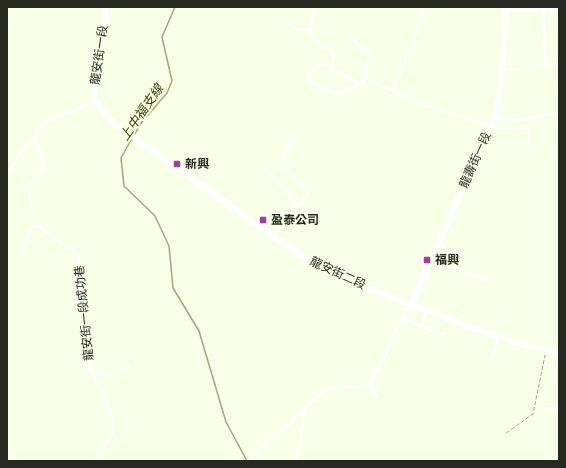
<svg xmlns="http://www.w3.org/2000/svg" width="566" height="468" font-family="'IBM Plex Sans','Noto Sans TC',sans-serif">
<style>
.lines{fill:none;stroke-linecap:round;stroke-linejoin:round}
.stream{stroke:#a1a97a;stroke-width:1.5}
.path{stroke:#9fa291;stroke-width:1;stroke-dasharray:4 2;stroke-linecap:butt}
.service{stroke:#fff;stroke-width:2.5}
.tertiary{stroke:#fff;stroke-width:6}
.poi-dot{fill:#a03da3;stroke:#f9fee6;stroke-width:1.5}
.labels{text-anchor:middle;stroke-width:4;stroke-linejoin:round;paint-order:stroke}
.street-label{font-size:12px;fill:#272920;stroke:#f9fee6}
.poi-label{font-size:12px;font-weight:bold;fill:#272920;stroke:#f9fee6;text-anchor:start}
.water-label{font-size:13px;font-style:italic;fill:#3a4006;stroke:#f9fee6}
</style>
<rect width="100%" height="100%" fill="#f9fee6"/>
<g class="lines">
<g class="stream">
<polyline points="134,135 142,122 167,93 172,81 162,37 175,7"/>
<polyline points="132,138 121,158 124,186 155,216 169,246 173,288 199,331 226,422 247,461"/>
</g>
<polyline class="path" points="506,433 533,414 545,355"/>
<g class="service">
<polyline points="315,7 310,30 314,40 332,52 334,55 332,68"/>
<polyline points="543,9 546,66"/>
<polyline points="508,10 523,11 559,8"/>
<polyline points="7,23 11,26"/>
<polyline points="290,24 295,29 310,30"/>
<path d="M347 36 370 53 364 75 366 78C407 100 454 116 498 128 508 131 518 125 528 128L530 149"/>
<polyline points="502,70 559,64"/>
<polyline points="360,84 322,63 308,74 311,82 336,94 360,84 366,78"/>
<polyline points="392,90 413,45 423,7"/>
<polyline points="94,102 49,120 36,131 35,139 42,157 44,168 28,185 29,196 38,225 56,239 74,251 78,255 90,371 103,393 113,421 113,432 110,439 103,446 97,461"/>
<polyline points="496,118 516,120 559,113"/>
<polyline points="265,167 298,206"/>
<polyline points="10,171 23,148 35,139"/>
<polyline points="273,236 308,194 308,191 283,165 283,155 291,142 287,137"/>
<polyline points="21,254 31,228 38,225"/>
<polyline points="432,259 489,281"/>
<polyline points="402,319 445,335"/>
<polyline points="422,326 427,310"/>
<polyline points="493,355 499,337"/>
<path d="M90 371C108 378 113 376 130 366"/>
<polyline points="371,382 376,397"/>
<polyline points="546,408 559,409"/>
<polyline points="249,461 268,439 290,423 322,392 335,388 361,387 370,384 383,360 396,330 411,304"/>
<polyline points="295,461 301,437 304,411"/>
</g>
<g class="tertiary">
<polyline points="106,7 94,87 95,101 111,121 273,236 315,264 344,279 465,325 521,344 559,353"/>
<polyline points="411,304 495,117 499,98 507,7"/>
</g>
</g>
<g class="poi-dot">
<rect x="173" y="160" width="8" height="8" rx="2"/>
<rect x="259" y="216" width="8" height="8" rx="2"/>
<rect x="423" y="256" width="8" height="8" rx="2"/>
</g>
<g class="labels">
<g class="street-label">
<text transform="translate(99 55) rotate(-82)" y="4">龍安街一段</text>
<text transform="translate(475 160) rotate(-66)" y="4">龍壽街一段</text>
<text transform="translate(338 273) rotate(25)" y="4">龍安街二段</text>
<text transform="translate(84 313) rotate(-96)" y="4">龍安街一段成功巷</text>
</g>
<g class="poi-label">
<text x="185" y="168">新興</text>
<text x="271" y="224">盈泰公司</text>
<text x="435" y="264">福興</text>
</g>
<g class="water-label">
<text transform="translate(141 112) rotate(-55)" y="5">上中福支線</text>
</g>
</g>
<rect width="566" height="468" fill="none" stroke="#272920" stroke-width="16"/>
</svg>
